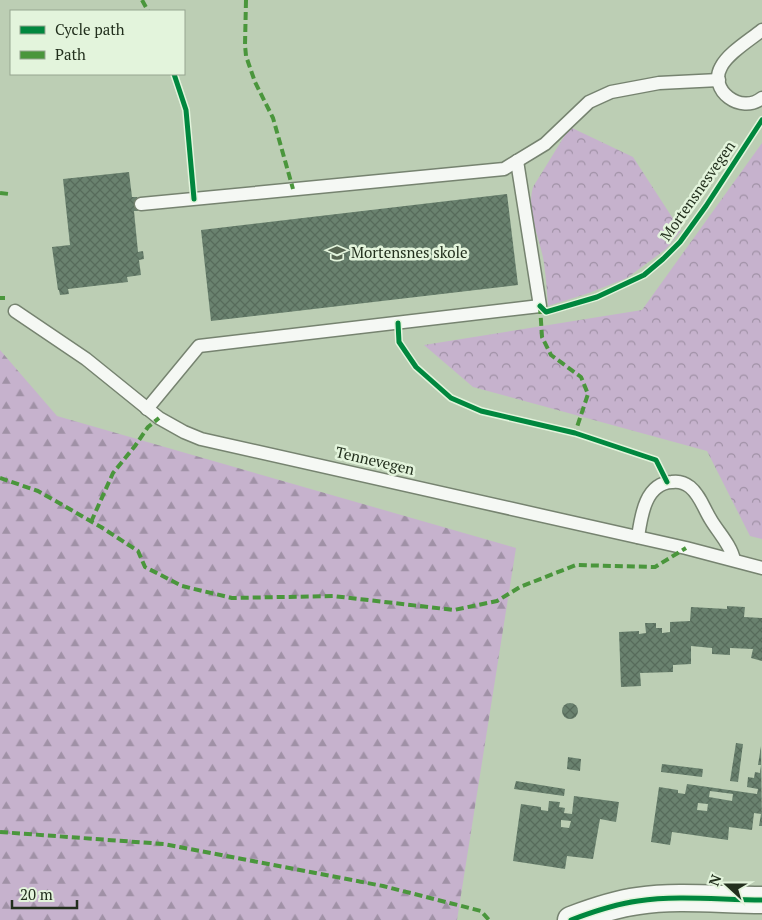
<svg xmlns="http://www.w3.org/2000/svg" width="762" height="920" font-family="'PT Serif',serif">
<style>
.forest{fill:url(#forest-firs)}
.park{fill:url(#park-crowns)}
.building{fill:url(#building-cross-hatch);fill-rule:evenodd}
.lines{fill:none;stroke-linecap:round;stroke-linejoin:round}
.service-casing{stroke:#768370;stroke-width:15}
.minor-casing{stroke:#768370;stroke-width:29}
.service{stroke:#f5f8f4;stroke-width:12}
.minor{stroke:#f5f8f4;stroke-width:26}
.quiet{stroke:#4a963c;stroke-width:4;stroke-dasharray:8 4;stroke-linecap:butt}
.cycleway-casing{stroke:#e3f4dc;stroke-width:8}
.cycleway{stroke:#00873e;stroke-width:5}
.labels{text-anchor:middle;stroke-width:5;stroke-linejoin:round;paint-order:stroke}
.street-label{font-size:15px;fill:#222f1d;stroke:#e3f4dc}
.poi-label{font-size:15px;fill:#222f1d;stroke:#e3f4dc;text-anchor:start}
</style>
<defs>
<pattern id="forest-firs" width="22" height="20" patternUnits="userSpaceOnUse" patternTransform="scale(1.25)"><rect width="22" height="20" fill="#c6b2cd"/><path d="M5 1l3.5 6h-7zM16 11l3.5 6h-7z" fill="#a091a6"/></pattern>
<pattern id="park-crowns" width="20" height="18" patternUnits="userSpaceOnUse" patternTransform="scale(1.25)"><rect width="20" height="18" fill="#c6b2cd"/><path d="M2 6a3 3 0 1 1 6 0M12 15a3 3 0 1 1 6 0" fill="none" stroke="#a091a6"/></pattern>
<pattern id="building-cross-hatch" width="8" height="8" patternUnits="userSpaceOnUse" patternTransform="scale(1.25)"><rect width="8" height="8" fill="#6a826f"/><path d="M0 0l8 8M0 8l8-8" fill="none" stroke="#576b5b"/></pattern>
</defs>
<rect width="100%" height="100%" fill="#bcceb4"/>
<polygon class="forest" points="0,350 57,416 516,548 457,920 0,920"/>
<g class="park">
<path d="M570 127 633 157 681 231 666 249 627 278 589 293 548 306C547 292 546 277 544 263 540 237 526 213 533 187Z"/>
<polygon points="762,143 762,539 750,536 707,451 473,387 424,345 642,310"/>
</g>
<g class="building">
<polygon points="129,172 132,197 137,197 138,211 134,211 138,252 143,251 144,259 139,260 141,275 127,277 128,282 68,289 69,294 60,295 59,290 58,290 52,247 70,245 63,179"/>
<polygon points="507,194 518,285 211,321 201,230"/>
<polygon points="727,606 745,607 744,617 762,618 762,661 751,658 753,649 730,648 730,655 712,654 712,648 691,646 691,664 673,665 673,672 640,673 641,686 621,687 619,632 639,631 639,634 646,633 645,623 656,623 656,628 662,628 662,633 670,632 670,622 690,621 691,607 727,609"/>
<circle cx="570" cy="711" r="8"/>
<polygon points="736,743 743,744 738,782 730,781"/>
<path d="M761 746 762 826H759L761 814 754 813 752 830 729 827 728 840 672 832 670 845 651 842 659 787 678 790V793L685 794 687 784 757 794 758 789 747 787 748 777 754 778 755 772 760 773 761 765H758ZM710 791 733 794 732 801 709 797ZM698 803 708 804 707 811 697 810Z"/>
<polygon points="568,757 581,759 580,771 567,769"/>
<polygon points="662,764 703,769 702,777 661,772"/>
<polygon points="516,781 565,789 564,796 514,789"/>
<path d="M574 796 619 802 616 822 600 819 593 859 567 856 565 869 513 861 521 804 541 807V810L548 811 549 801 560 802 559 807 565 808 564 813 572 814ZM561 820 571 821 569 828 561 827Z"/>
</g>
<g class="lines">
<g class="service-casing">
<g id="service">
<path d="M762 30C750 40 728 53 721 67 708 90 741 115 762 98"/>
<polyline points="141,204 504,169 545,144 589,102 611,92 659,83 719,80"/>
<polyline points="15,311 86,359 159,418 184,432 201,439 686,548 762,568"/>
<polyline points="147,409 199,346 540,306 517,161"/>
<path d="M638 537C641 517 645 483 672 482 678 481 685 483 690 487 700 495 704 509 711 520 718 532 731 545 734 560"/>
</g>
</g>
<g class="minor-casing">
<path id="minor" d="M571 920C592 912 615 904 638 901 678 895 721 900 762 900"/>
</g>
<use href="#service" class="service"/>
<use href="#minor" class="minor"/>
<g class="quiet">
<polyline points="142,0 148,11"/>
<polyline points="246,0 245,45 246,56 255,82 273,118 293,189"/>
<polyline points="0,193 9,194"/>
<polyline points="0,298 5,298"/>
<polyline points="540,306 542,337 551,355 581,377 588,394 575,433"/>
<polyline points="0,478 38,491 101,527 138,551 145,567 182,586 232,598 333,596 454,610 497,601 520,587 576,565 655,567 686,548"/>
<polyline points="91,522 113,473 135,446 148,427 159,418"/>
<polyline points="0,832 164,844 383,886 481,911 489,920"/>
</g>
<g class="cycleway-casing">
<g id="cycleway">
<polyline points="174,74 186,110 194,199"/>
<polyline points="540,306 546,312 597,297 644,275 663,259 680,242 706,206 762,120"/>
<polyline points="398,323 399,342 416,367 451,398 481,411 575,433 656,460 667,482"/>
<path d="M571 920C592 912 615 904 638 901 678 895 721 900 762 900"/>
</g>
</g>
<use href="#cycleway" class="cycleway"/>
</g>
<defs>
<g id="school-bare" transform="scale(1.35)"><path d="M0-5L7-2L0 1L-7-2ZM-4 1L0 2.5L4 1V4Q0 6-4 4Z" fill="#586752" stroke="#e3f4dc" stroke-width="2.5" paint-order="stroke"/></g>
</defs>
<g fill-rule="evenodd">
<use href="#school-bare" x="337" y="253"/>
</g>
<g class="labels">
<g class="street-label">
<text transform="translate(698 191) rotate(-55)" y="5">Mortensnesvegen</text>
<text transform="translate(375 461) rotate(13)" y="5">Tennevegen</text>
</g>
<g class="poi-label">
<text x="351" y="258">Mortensnes skole</text>
</g>
</g>
<rect x="10" y="10" width="175" height="65" fill="#e3f4dc" stroke="#96a590"/>
<rect x="20" y="26" width="25" height="8" fill="#00873e" stroke="#96a590"/>
<text x="55" y="35" font-size="15" fill="#222f1d">Cycle path</text>
<rect x="20" y="51" width="25" height="8" fill="#4a963c" stroke="#96a590"/>
<text x="55" y="60" font-size="15" fill="#222f1d">Path</text>
<g transform="translate(727 885) rotate(291)" stroke="#e3f4dc" stroke-width="4" paint-order="stroke">
<path d="M0-4L9 19L0 12L-9 19Z" fill="#222f1d"/>
<text y="-8" font-size="14" font-weight="bold" text-anchor="middle" fill="#222f1d">N</text>
</g>
<path d="M12 900v8h65v-8" fill="none" stroke="#222f1d" stroke-width="2.5"/>
<text x="20" y="900" font-size="15" fill="#222f1d" stroke="#e3f4dc" stroke-width="4" paint-order="stroke">20 m</text>
</svg>
